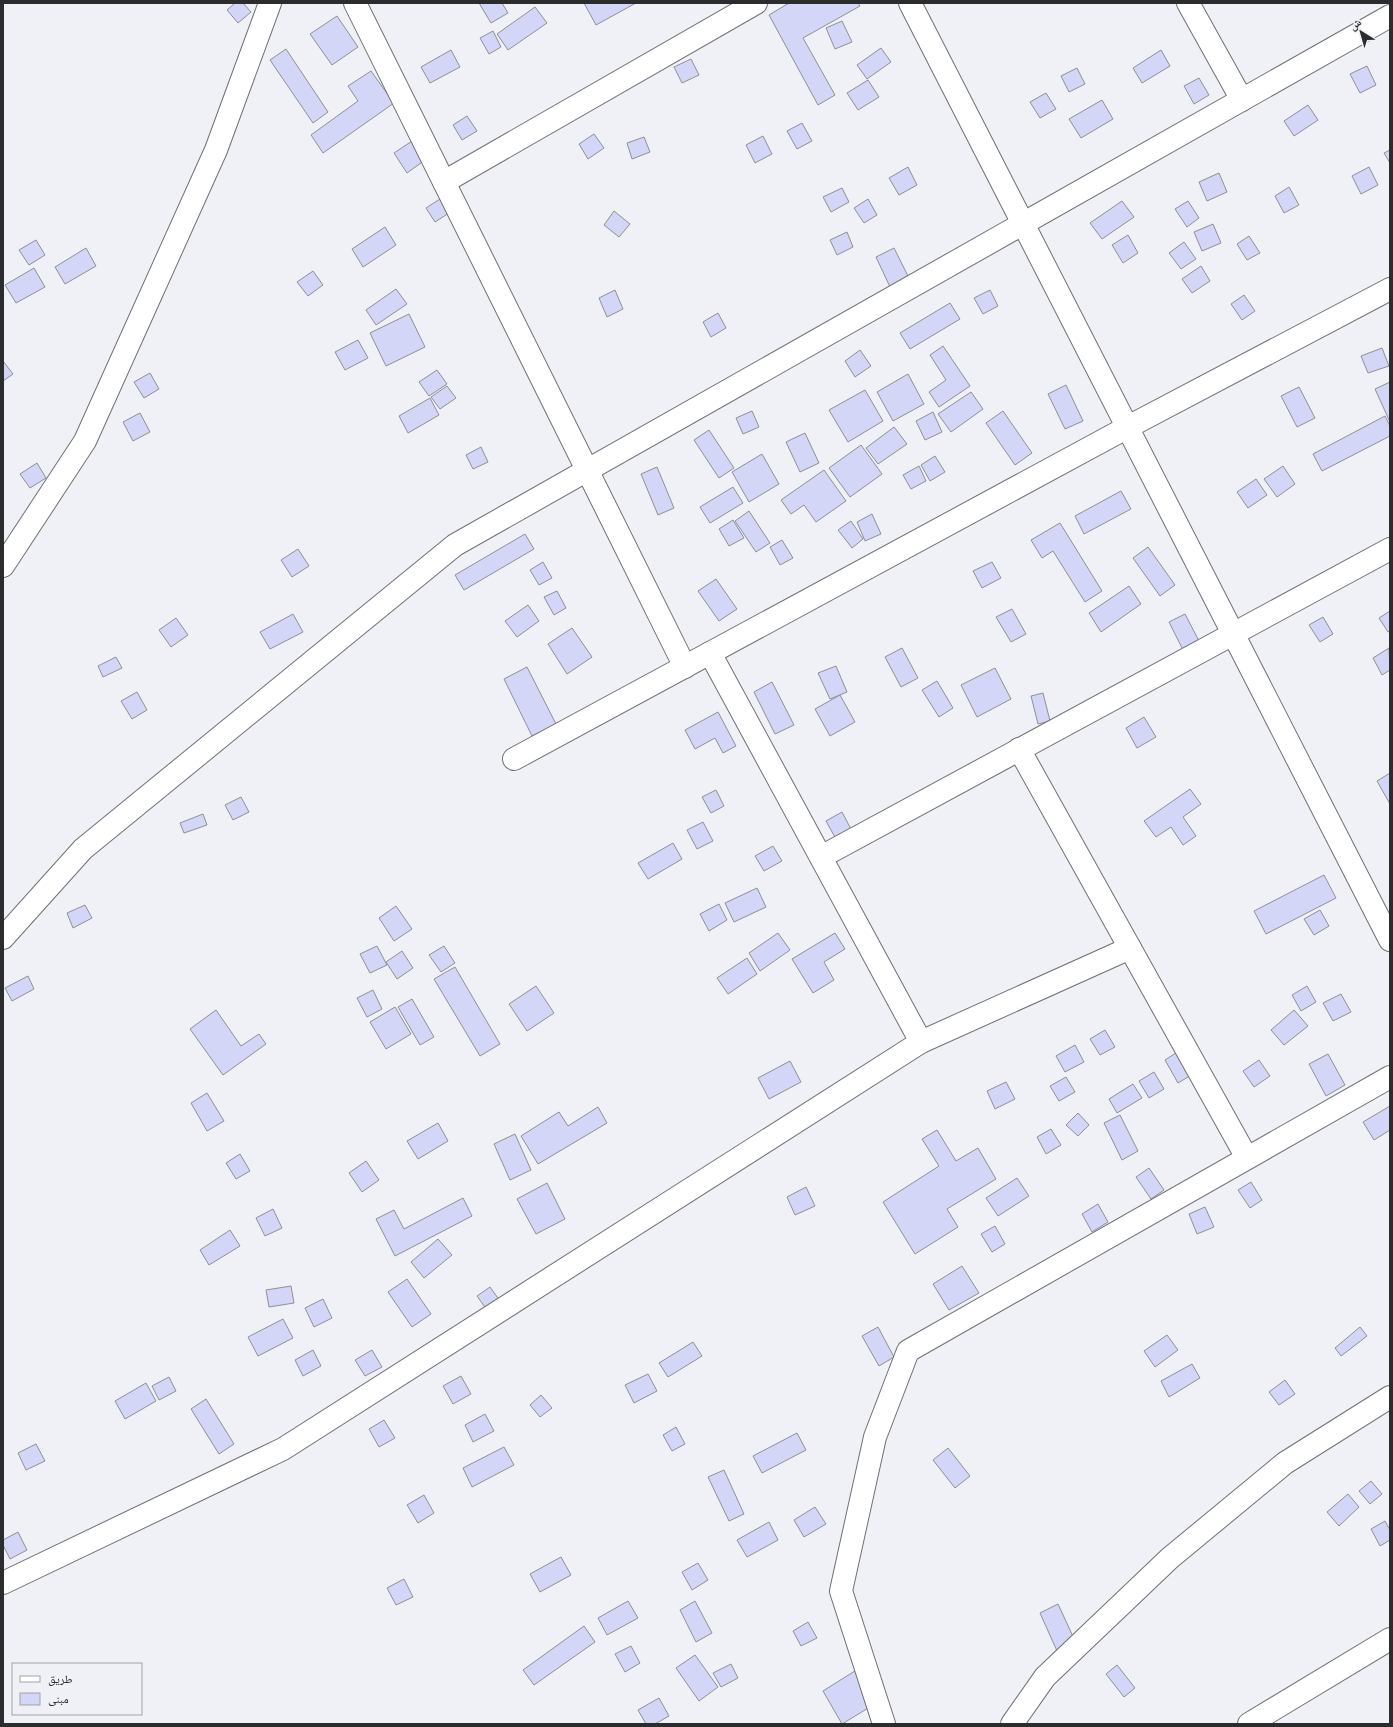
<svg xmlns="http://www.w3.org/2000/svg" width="1393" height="1727" font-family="Merriweather,'Noto Naskh Arabic',serif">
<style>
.building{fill:#d3d6f7;stroke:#8f8f94}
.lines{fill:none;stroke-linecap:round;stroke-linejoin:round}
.minor-casing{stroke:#6f7074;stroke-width:24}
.minor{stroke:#fff;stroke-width:22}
</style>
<rect width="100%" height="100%" fill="#f0f1f6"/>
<g class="building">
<polygon points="235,3 243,3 251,12 238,23 227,10"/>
<polygon points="479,3 502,3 508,13 491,23"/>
<polygon points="584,3 636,3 596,25"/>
<polygon points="789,3 858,3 860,6 803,38 835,95 818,105 769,15"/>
<polygon points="535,7 547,23 508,50 497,34"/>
<polygon points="337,16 358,47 332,65 310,34"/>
<polygon points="842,21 852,42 835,49 826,28"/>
<polygon points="493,31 501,47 489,54 480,38"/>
<polygon points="881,48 891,62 867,79 857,65"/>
<polygon points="286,49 328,112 313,123 270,60"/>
<polygon points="451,50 460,67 430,83 421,67"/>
<polygon points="1161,50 1170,66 1142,83 1133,68"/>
<polygon points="691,59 699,75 682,83 674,67"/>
<polygon points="1367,66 1376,85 1360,93 1350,74"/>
<polygon points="1077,68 1085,84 1069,92 1061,76"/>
<polygon points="371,71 394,103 323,153 311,135 358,101 348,86"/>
<polygon points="1199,78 1209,95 1194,104 1184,86"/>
<polygon points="868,80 879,97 858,110 847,93"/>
<polygon points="1046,93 1056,109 1040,118 1030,102"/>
<polygon points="1102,100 1113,119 1081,138 1069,119"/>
<polygon points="1308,105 1318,120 1294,136 1284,121"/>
<polygon points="467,116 477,131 462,140 453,125"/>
<polygon points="802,123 812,141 797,149 787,131"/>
<polygon points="594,134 604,148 588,159 579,144"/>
<polygon points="763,136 772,154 755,163 746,145"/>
<polygon points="644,137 650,152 632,159 627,143"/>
<polygon points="412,141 425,160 407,173 394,153"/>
<polygon points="1390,150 1390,163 1384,153"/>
<polygon points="908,167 917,185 899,195 889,178"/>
<polygon points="1369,167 1378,185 1361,194 1352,176"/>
<polygon points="1219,173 1227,192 1207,201 1199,182"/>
<polygon points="1289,187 1299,205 1284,213 1275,196"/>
<polygon points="842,188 849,202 831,212 823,197"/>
<polygon points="440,199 449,213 435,222 426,208"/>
<polygon points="868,199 877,215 864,223 854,208"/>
<polygon points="1122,201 1134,217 1102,239 1090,223"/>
<polygon points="1188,201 1199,218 1187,227 1175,209"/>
<polygon points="614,211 630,224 619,237 604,225"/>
<polygon points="1213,224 1221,243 1202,251 1194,232"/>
<polygon points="385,227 396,245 363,267 352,249"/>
<polygon points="847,232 853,247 837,255 830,240"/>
<polygon points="1128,235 1138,253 1123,263 1112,245"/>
<polygon points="1249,236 1260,253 1247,260 1237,244"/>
<polygon points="36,240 45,255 29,265 19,250"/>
<polygon points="1184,242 1196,259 1181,269 1169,253"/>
<polygon points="86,248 96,266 65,284 55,267"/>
<polygon points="894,248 909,278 890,287 876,257"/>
<polygon points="1201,266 1210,281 1192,293 1182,279"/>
<polygon points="34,268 45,287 16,303 5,285"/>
<polygon points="313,271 323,285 308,296 297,282"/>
<polygon points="396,289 407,304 376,325 366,310"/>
<polygon points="615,290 623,309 607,317 599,298"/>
<polygon points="990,290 998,306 983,314 974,298"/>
<polygon points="1244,295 1255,311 1242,320 1231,304"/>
<polygon points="950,303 960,319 910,349 900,333"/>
<polygon points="718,313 726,328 711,337 703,322"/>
<polygon points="409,314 425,347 386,366 370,333"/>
<polygon points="358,340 368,358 345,370 335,352"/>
<polygon points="943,346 970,386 939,407 929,392 946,380 930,355"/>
<polygon points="1382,348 1389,366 1368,373 1361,356"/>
<polygon points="860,350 871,366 855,377 845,361"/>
<polygon points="3,361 13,374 3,381"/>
<polygon points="437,370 447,384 429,396 419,382"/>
<polygon points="150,373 159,389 144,398 134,382"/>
<polygon points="908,374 924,404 893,421 877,392"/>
<polygon points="1390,382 1390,422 1375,389"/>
<polygon points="1066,385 1083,421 1065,429 1048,394"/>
<polygon points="447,386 456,398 440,409 431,397"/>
<polygon points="1299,387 1315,418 1297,427 1281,396"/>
<polygon points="865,390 883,421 848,442 829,410"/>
<polygon points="971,392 983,409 951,432 938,414"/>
<polygon points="430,398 439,415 408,433 399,416"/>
<polygon points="752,411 759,427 743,434 736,418"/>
<polygon points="1003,411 1032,453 1015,465 986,423"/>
<polygon points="933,412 942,432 925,440 916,421"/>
<polygon points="140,413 150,432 133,441 123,422"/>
<polygon points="1385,416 1390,426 1390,436 1322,471 1313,454"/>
<polygon points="894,427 907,444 878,464 866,448"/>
<polygon points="709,430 734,468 719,478 694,440"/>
<polygon points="805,433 819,463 800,472 786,442"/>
<polygon points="861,445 882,474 850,497 829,468"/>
<polygon points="481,447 488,462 473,469 466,455"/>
<polygon points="762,454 779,484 749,502 732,472"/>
<polygon points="935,456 945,472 930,481 921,465"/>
<polygon points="37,463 46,478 30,488 20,474"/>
<polygon points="919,466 926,481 911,489 903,475"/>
<polygon points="1283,466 1295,484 1277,497 1264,479"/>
<polygon points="657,467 674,508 658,515 641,474"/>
<polygon points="824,470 846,501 816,522 804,505 791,514 781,500"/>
<polygon points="1256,479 1267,495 1248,508 1237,492"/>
<polygon points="733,487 743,503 710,523 700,507"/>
<polygon points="1121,491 1131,509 1084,534 1075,516"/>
<polygon points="749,511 770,543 756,552 735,521"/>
<polygon points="872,514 881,534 865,541 857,522"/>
<polygon points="733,520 744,538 729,546 719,529"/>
<polygon points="851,521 863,539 852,548 838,530"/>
<polygon points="1060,523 1102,591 1085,602 1053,551 1042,558 1031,540"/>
<polygon points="525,534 534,549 464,590 455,575"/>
<polygon points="782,540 793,558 780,565 770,547"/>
<polygon points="1148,547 1175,585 1160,596 1133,558"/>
<polygon points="298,549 309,566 292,577 281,560"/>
<polygon points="543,562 552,578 539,585 530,570"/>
<polygon points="992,562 1001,578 982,588 973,571"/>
<polygon points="716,579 737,609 719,621 698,591"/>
<polygon points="1129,586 1141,604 1101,632 1089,613"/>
<polygon points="557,591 566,608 554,615 544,597"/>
<polygon points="528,605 539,621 517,637 505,621"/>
<polygon points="1012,609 1026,634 1011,642 996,617"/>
<polygon points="1390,611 1390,631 1388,632 1379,618"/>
<polygon points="293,614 303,632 270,649 260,632"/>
<polygon points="1185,614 1199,641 1183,650 1169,622"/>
<polygon points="1323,617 1333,634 1320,642 1309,625"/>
<polygon points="176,618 188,635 171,647 159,630"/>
<polygon points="572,628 592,657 567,674 548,644"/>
<polygon points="902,648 918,678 901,687 885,657"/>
<polygon points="1389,648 1390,670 1382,675 1373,658"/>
<polygon points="116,657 122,668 103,677 98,666"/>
<polygon points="836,666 847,692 830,699 818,673"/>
<polygon points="527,667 556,724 532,736 504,679"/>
<polygon points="995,668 1011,699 977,717 961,685"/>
<polygon points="937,681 953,708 939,717 922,690"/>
<polygon points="772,682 794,725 775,734 754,692"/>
<polygon points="137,692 147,710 132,719 121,701"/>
<polygon points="1043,693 1050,721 1038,724 1031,696"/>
<polygon points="840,695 855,722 830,736 815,709"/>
<polygon points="718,712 736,746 723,753 715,738 695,749 685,730"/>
<polygon points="1144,717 1156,737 1137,748 1126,728"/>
<polygon points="1390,773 1390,804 1377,781"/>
<polygon points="1190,789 1201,804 1183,817 1196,836 1183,845 1171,827 1156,837 1144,821"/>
<polygon points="716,790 724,806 711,813 702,797"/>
<polygon points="241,797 249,812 233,820 225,805"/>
<polygon points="842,812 852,831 836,839 826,821"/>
<polygon points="203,814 207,825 184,833 180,823"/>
<polygon points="703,822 713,841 697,849 687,830"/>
<polygon points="673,843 682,859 648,879 638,863"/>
<polygon points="773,846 782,861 764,871 755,856"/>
<polygon points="1324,875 1336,898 1266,934 1254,911"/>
<polygon points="757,888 766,907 734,922 725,903"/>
<polygon points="719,904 727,920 709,931 700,914"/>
<polygon points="85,905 92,918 73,928 67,913"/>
<polygon points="396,906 412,929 394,941 379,918"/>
<polygon points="1320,910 1329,926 1314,935 1304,919"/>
<polygon points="778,933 790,950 760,971 749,953"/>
<polygon points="835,933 845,949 824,962 834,980 813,993 792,959"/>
<polygon points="377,946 387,965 370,973 360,954"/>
<polygon points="444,946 455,963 441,972 429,955"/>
<polygon points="402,951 413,968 397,979 386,962"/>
<polygon points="747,958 757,974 728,994 717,978"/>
<polygon points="455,967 500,1044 480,1056 434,979"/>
<polygon points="28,976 34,989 12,1001 5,988"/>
<polygon points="536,986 554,1013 527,1031 509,1004"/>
<polygon points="1307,986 1316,1002 1301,1011 1292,995"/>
<polygon points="373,990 382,1009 367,1017 357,998"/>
<polygon points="1341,994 1351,1012 1333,1021 1323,1003"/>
<polygon points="412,999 434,1037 420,1045 398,1007"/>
<polygon points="395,1007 411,1034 386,1049 370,1022"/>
<polygon points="216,1010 241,1046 259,1034 266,1044 223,1075 190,1029"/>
<polygon points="1294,1010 1308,1026 1284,1045 1271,1030"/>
<polygon points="1105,1030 1115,1047 1100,1055 1090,1039"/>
<polygon points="1075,1045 1084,1062 1065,1072 1056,1056"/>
<polygon points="1179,1051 1193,1074 1178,1083 1165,1060"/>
<polygon points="1328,1054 1345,1085 1326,1096 1309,1064"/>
<polygon points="1259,1060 1270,1076 1254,1087 1243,1071"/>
<polygon points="790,1061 801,1082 769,1099 758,1078"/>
<polygon points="1154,1072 1164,1089 1149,1098 1139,1081"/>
<polygon points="1066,1077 1075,1092 1059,1101 1050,1086"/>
<polygon points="1006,1082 1015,1099 995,1109 987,1091"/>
<polygon points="1133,1084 1142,1098 1117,1113 1109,1099"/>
<polygon points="207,1093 224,1121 207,1131 191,1103"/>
<polygon points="1390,1106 1390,1130 1374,1140 1363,1122"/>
<polygon points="598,1107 607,1123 538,1164 521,1136 559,1112 568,1126"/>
<polygon points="1078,1113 1089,1125 1078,1136 1066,1125"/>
<polygon points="1120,1115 1138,1151 1122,1160 1104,1123"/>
<polygon points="438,1123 448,1141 418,1159 407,1141"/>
<polygon points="1051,1129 1061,1145 1046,1154 1037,1137"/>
<polygon points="937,1130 956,1161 978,1148 996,1179 947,1209 958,1227 915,1254 883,1202 939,1166 922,1139"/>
<polygon points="515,1134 531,1170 510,1180 494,1144"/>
<polygon points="240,1154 250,1171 236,1179 226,1163"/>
<polygon points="366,1161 379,1180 362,1192 349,1173"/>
<polygon points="1149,1168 1164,1190 1151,1199 1136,1177"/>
<polygon points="1017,1178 1029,1196 998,1216 986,1198"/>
<polygon points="1251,1182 1262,1200 1250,1208 1238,1190"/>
<polygon points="547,1183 565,1219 536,1234 517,1199"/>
<polygon points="806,1187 815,1206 795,1215 787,1197"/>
<polygon points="463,1198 472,1216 395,1256 376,1219 394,1210 404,1229"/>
<polygon points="1098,1204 1108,1222 1092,1232 1082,1214"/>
<polygon points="1205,1207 1214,1227 1197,1234 1189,1214"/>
<polygon points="273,1209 282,1228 265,1236 256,1218"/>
<polygon points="995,1226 1005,1244 992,1252 981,1234"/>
<polygon points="230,1230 240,1246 209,1265 200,1250"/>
<polygon points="438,1239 452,1255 424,1278 411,1262"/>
<polygon points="962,1266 979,1293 949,1310 933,1284"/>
<polygon points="407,1279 431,1314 412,1327 388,1292"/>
<polygon points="291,1286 294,1303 269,1307 266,1290"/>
<polygon points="490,1287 500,1301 487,1310 477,1296"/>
<polygon points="323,1299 332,1318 314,1327 305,1308"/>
<polygon points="283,1319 293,1338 258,1356 248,1337"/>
<polygon points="878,1327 894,1357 879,1366 862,1336"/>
<polygon points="1360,1327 1367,1336 1341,1356 1335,1348"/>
<polygon points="1167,1335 1178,1350 1155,1367 1144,1351"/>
<polygon points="693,1342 702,1356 668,1377 659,1363"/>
<polygon points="313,1350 321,1366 303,1376 295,1360"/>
<polygon points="372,1350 382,1367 365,1376 355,1360"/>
<polygon points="1192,1364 1200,1378 1169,1397 1161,1381"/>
<polygon points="648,1374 657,1391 634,1403 625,1385"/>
<polygon points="461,1376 471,1394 453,1404 443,1386"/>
<polygon points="169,1377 176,1391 159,1400 152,1386"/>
<polygon points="1285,1380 1295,1394 1279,1405 1269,1392"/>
<polygon points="146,1383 156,1401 125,1419 115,1401"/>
<polygon points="541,1395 552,1408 540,1417 530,1405"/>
<polygon points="206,1399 234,1444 219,1454 191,1409"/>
<polygon points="485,1414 494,1431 473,1442 465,1425"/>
<polygon points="384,1420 395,1438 379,1447 369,1429"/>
<polygon points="676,1427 685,1444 672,1451 663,1435"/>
<polygon points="797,1433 806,1450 762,1473 753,1456"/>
<polygon points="36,1444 45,1461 26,1470 18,1453"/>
<polygon points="504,1447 514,1465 472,1487 463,1468"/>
<polygon points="948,1448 970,1476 955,1488 933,1460"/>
<polygon points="724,1470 744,1514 729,1521 708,1477"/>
<polygon points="1371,1481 1382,1494 1370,1504 1359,1491"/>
<polygon points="1348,1494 1359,1507 1339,1526 1327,1512"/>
<polygon points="424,1495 434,1513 418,1523 407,1505"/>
<polygon points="815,1507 826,1524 804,1537 794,1520"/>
<polygon points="1385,1521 1390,1530 1390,1540 1380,1546 1371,1529"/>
<polygon points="769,1522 778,1540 747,1557 737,1540"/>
<polygon points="18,1532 27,1550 10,1559 3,1545 3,1540"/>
<polygon points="561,1557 571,1575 540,1592 530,1574"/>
<polygon points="698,1563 708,1580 692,1590 682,1572"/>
<polygon points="404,1579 413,1597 396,1605 387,1588"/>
<polygon points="628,1601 638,1618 607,1635 598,1618"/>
<polygon points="695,1601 712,1633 696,1642 680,1610"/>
<polygon points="1058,1604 1076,1643 1057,1651 1040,1613"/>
<polygon points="808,1622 817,1638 801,1646 793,1631"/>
<polygon points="584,1626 595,1642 534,1685 523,1670"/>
<polygon points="631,1646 640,1663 625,1672 615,1654"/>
<polygon points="695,1655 718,1687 699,1701 676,1668"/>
<polygon points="731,1664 738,1678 721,1687 713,1673"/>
<polygon points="1117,1665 1135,1688 1124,1697 1106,1674"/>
<polygon points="858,1669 878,1702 842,1724 823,1691"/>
<polygon points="659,1698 669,1716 655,1724 646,1724 638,1710"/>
</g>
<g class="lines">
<g class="minor-casing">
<g id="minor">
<polyline points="355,3 685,667"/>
<polyline points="910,3 1390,940"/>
<polyline points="1188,3 1242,100"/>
<polyline points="444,182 756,3"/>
<polyline points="3,566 85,441 216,150 270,3"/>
<polyline points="710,653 921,1042"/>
<polyline points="1019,749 1247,1158"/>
<polyline points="514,759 1128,427 1390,289"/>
<polyline points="821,857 1390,549"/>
<polyline points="3,938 83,849 455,545 1390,16"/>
<polyline points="3,1583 283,1449 921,1042 1130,948"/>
<polyline points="884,1724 841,1591 875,1437 908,1351 1390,1077"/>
<polyline points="1012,1724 1045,1677 1170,1558 1285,1463 1390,1397"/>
<polyline points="1249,1724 1390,1639"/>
</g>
</g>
<use href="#minor" class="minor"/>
</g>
<rect width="1393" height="1727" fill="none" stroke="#2b2c2e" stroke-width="8"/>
<rect x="12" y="1663" width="130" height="52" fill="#f0f1f6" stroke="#a1a2a6"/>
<rect x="20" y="1676" width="20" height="6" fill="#ffffff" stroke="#a1a2a6"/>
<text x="48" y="1683" font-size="12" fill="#2b2c2e">طريق</text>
<rect x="20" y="1693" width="20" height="12" fill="#d3d6f7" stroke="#a1a2a6"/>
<text x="48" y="1703" font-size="12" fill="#2b2c2e">مبنى</text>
<g transform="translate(1361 32) rotate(323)" stroke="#f0f1f6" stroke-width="3" paint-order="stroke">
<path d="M0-3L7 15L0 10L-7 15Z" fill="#2b2c2e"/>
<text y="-6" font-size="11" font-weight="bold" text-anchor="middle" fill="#2b2c2e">ش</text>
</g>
</svg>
